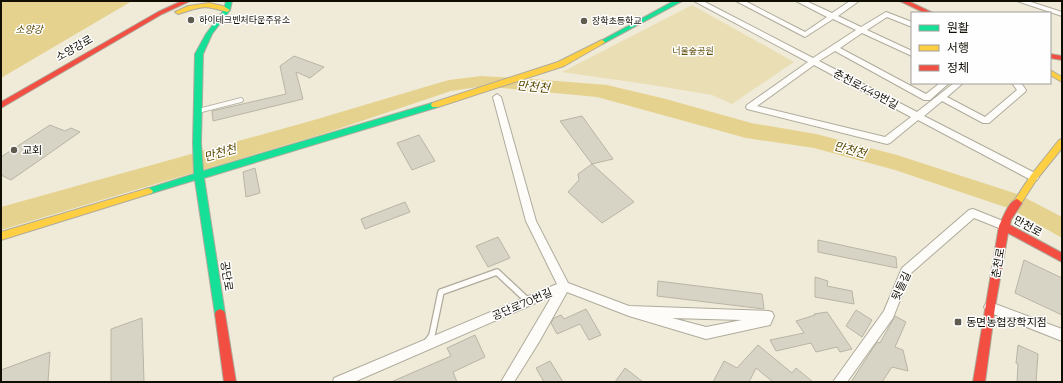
<svg xmlns="http://www.w3.org/2000/svg" width="1063" height="383" font-family="Montserrat,'Noto Sans KR',sans-serif">
<style>
.green{fill:#eadeb5}
.water{fill:#e6d28f}
.building{fill:#d8d4c5;stroke:#b9b5a6}
.lines{fill:none;stroke-linecap:round;stroke-linejoin:round}
.lane-far1-casing{stroke:#afab9c;stroke-width:5.5}
.lane-casing{stroke:#afab9c;stroke-width:8}
.street-casing{stroke:#afab9c;stroke-width:2}
.fast-casing{stroke:#afab9c;stroke-width:2}
.slow-casing{stroke:#afab9c;stroke-width:2}
.jam-casing{stroke:#afab9c;stroke-width:2}
.lane-far1{stroke:#fdfcf9;stroke-width:4}
.lane{stroke:#fdfcf9;stroke-width:5.5}
.street{fill:#fdfcf9;fill-rule:evenodd}
.fast{fill:#16e098;fill-rule:evenodd}
.slow{fill:#ffcf43;fill-rule:evenodd}
.jam{fill:#f24e42;fill-rule:evenodd}
.poi-dot{fill:#5f5b4e;stroke:#fefefe;stroke-width:1.5}
.labels{text-anchor:middle;stroke-width:3;stroke-linejoin:round;paint-order:stroke}
.far-poi-label{font-size:9px;fill:#110e03;stroke:#fefefe;text-anchor:start}
.far-park-label{font-size:9px;fill:#64520f;stroke:#fefefe}
.far-water-label{font-size:10px;font-style:italic;fill:#5a4900;stroke:#fefefe}
.street-label{font-size:11px;fill:#110e03;stroke:#fefefe}
.poi-label{font-size:11px;fill:#110e03;stroke:#fefefe;text-anchor:start}
.water-label{font-size:12px;font-style:italic;fill:#5a4900;stroke:#fefefe}
</style>
<rect width="100%" height="100%" fill="#f0ebd8"/>
<polygon class="green" points="692,5 794,62 732,104 712,95 652,85 562,72"/>
<g class="water">
<polygon points="1,1 132,1 1,78"/>
<polygon points="481,76 532,79 607,85 666,99 751,123 816,134 897,155 1020,195 1062,217 1062,238 1011,209 895,170 814,148 746,138 597,97 502,88 478,87 451,91 326,133 1,230 1,207 314,120 435,84 449,80"/>
</g>
<g class="building">
<polygon points="294,56 324,67 310,78 296,72 303,99 213,121 212,111 286,94 280,66"/>
<polygon points="582,116 613,159 592,164 560,121"/>
<polygon points="50,125 65,131 71,128 80,132 11,180 1,175 1,157"/>
<polygon points="419,135 435,161 412,170 397,143"/>
<polygon points="592,164 634,202 602,223 568,192 579,180 578,174"/>
<polygon points="255,168 260,193 246,197 243,172"/>
<polygon points="405,202 410,212 365,229 361,219"/>
<polygon points="498,237 510,258 488,267 476,246"/>
<polygon points="818,240 896,257 897,268 818,252"/>
<polygon points="1024,260 1062,278 1062,315 1015,293"/>
<polygon points="815,277 828,281 827,286 852,291 854,304 815,297"/>
<polygon points="658,281 762,294 764,309 657,296"/>
<polygon points="586,309 601,335 589,340 580,324 557,334 551,323 554,318 561,315 564,319"/>
<polygon points="856,310 872,320 862,337 846,326"/>
<polygon points="827,312 852,349 840,352 837,347 816,352 811,343 776,351 770,340 804,333 796,321 815,315 814,314"/>
<polygon points="895,316 906,322 895,347 903,350 908,371 892,367 882,382 851,382 877,342 880,343"/>
<polygon points="142,318 144,382 111,382 111,329"/>
<polygon points="475,335 485,357 453,372 457,382 391,382 451,356 447,348"/>
<polygon points="758,345 792,373 796,368 813,382 773,382 756,368 749,382 713,382 724,361 737,368"/>
<polygon points="1018,345 1038,354 1036,382 1017,382 1018,364 1016,363"/>
<polygon points="50,352 48,382 1,382 1,370"/>
<polygon points="550,361 563,382 544,382 536,368"/>
<polygon points="625,368 643,382 615,382"/>
</g>
<g class="lines">
<g class="lane-far1-casing">
<polyline id="lane-far1" points="198,111 241,100"/>
</g>
<g class="lane-casing">
<polyline id="lane" points="427,342 432,335 441,292 497,272 528,301"/>
</g>
<g class="street-casing">
<g id="street">
<path d="M694 1H703L813 58 856 30 833 19 805 37 736 1H745L805 32 827 17 796 1H806L832 13 850 1H859L838 16 861 27 886 12 912 22V27L887 17 867 30 912 51V56L862 33 840 48 926 94 940 83H949L930 100H924L835 51 819 61 917 112 954 83H963L947 97 985 117 1017 90 1012 83H1021L1026 90 1025 92 989 123H983L942 101 924 116 1037 174 1039 177 1037 180H1031L918 120 890 143 887 144 747 109 746 107 747 105 808 62ZM814 65 911 117 885 137 757 106Z"/>
<polygon points="1017,1 1028,1 1062,12 1062,16"/>
<path d="M497 94 501 97 536 221 568 283 629 306 768 311 772 312 774 316 770 325 706 339 629 316 567 292 539 342 514 382H501L552 296 354 382H333L334 378 557 284 526 221 493 97ZM672 318 742 320 706 327Z"/>
<polygon points="973,209 1008,223 1009,226 1008,229 1004,230 974,218 910,274 893,318 847,382 833,382 884,311 902,268 969,210"/>
<polygon points="990,302 1062,329 1062,341 986,311 984,307 986,303"/>
</g>
</g>
<g class="fast-casing">
<g id="fast">
<polygon points="226,1 232,1 230,10 212,34 203,54 201,143 203,171 432,103 438,103 439,105 438,107 204,178 225,314 224,317 220,319 216,317 215,314 195,180 149,194 145,191 146,189 194,174 193,143 195,54 206,34 224,10"/>
<polygon points="674,1 682,1 604,43 602,44 599,42"/>
</g>
</g>
<g class="slow-casing">
<g id="slow">
<path d="M209 3 223 6 230 10 227 12C202 4 202 7 178 14L175 12 188 6Z"/>
<polygon points="602,40 605,42 604,43 564,66 438,107 432,107 431,105 432,103 558,62"/>
<polygon points="1050,70 1062,77 1062,82 1050,75"/>
<polygon points="1062,139 1062,148 1037,179 1020,205 1014,205 1012,203 1014,201 1031,175 1059,140"/>
<polygon points="149,188 153,191 152,193 1,240 1,232"/>
</g>
</g>
<g class="jam-casing">
<g id="jam">
<polygon points="182,1 190,1 162,14 1,108 1,102 158,12"/>
<polygon points="900,1 908,1 933,13 925,13"/>
<polygon points="1050,54 1062,56 1062,60 1050,58"/>
<path d="M1017 199 1020 201 1022 203 1011 220 1010 225 1062 253V262L1008 233 995 307 985 382H973L999 226C1003 218 1008 202 1017 199Z"/>
<polygon points="220,309 224,311 225,314 236,382 224,382 215,314 216,311"/>
</g>
</g>
<use href="#lane-far1" class="lane-far1"/>
<use href="#lane" class="lane"/>
<use href="#street" class="street"/>
<use href="#fast" class="fast"/>
<use href="#slow" class="slow"/>
<use href="#jam" class="jam"/>
</g>
<g class="poi-dot">
<circle cx="191" cy="20" r="4"/>
<circle cx="584" cy="21" r="4"/>
<circle cx="14" cy="150" r="4"/>
<rect x="954" y="318" width="8" height="8" rx="2"/>
</g>
<g class="labels">
<g class="far-poi-label">
<text x="199" y="23">하이테크벤처타운주유소</text>
<text x="592" y="24">장학초등학교</text>
</g>
<g class="far-park-label">
<text x="693" y="54">너울숲공원</text>
</g>
<g class="far-water-label">
<text x="29" y="33">소양강</text>
</g>
<g class="street-label">
<text transform="translate(74 48) rotate(-30)" y="4">소양강로</text>
<text transform="translate(866 89) rotate(28)" y="4">춘천로449번길</text>
<text transform="translate(1028 226) rotate(29)" y="4">만천로</text>
<text transform="translate(998 263) rotate(-80)" y="4">춘천로</text>
<text transform="translate(227 276) rotate(81)" y="4">공단로</text>
<text transform="translate(901 286) rotate(-65)" y="4">뒷들길</text>
<text transform="translate(522 304) rotate(-23)" y="4">공단로70번길</text>
</g>
<g class="poi-label">
<text x="22" y="154">교회</text>
<text x="966" y="326">동면농협장학지점</text>
</g>
<g class="water-label">
<text transform="translate(533 87) rotate(5)" y="4">만천천</text>
<text transform="translate(850 150) rotate(15)" y="4">만천천</text>
<text transform="translate(220 153) rotate(-16)" y="4">만천천</text>
</g>
</g>
<rect width="1063" height="383" fill="none" stroke="#110e03" stroke-width="4"/>
<rect x="911" y="12" width="140" height="72" fill="#fefefe" stroke="#9f9e9a"/>
<rect x="919" y="25" width="20" height="6" fill="#16e098" stroke="#9f9e9a"/>
<text x="947" y="32" font-size="12" fill="#110e03">원활</text>
<rect x="919" y="45" width="20" height="6" fill="#ffcf43" stroke="#9f9e9a"/>
<text x="947" y="52" font-size="12" fill="#110e03">서행</text>
<rect x="919" y="65" width="20" height="6" fill="#f24e42" stroke="#9f9e9a"/>
<text x="947" y="72" font-size="12" fill="#110e03">정체</text>
</svg>
